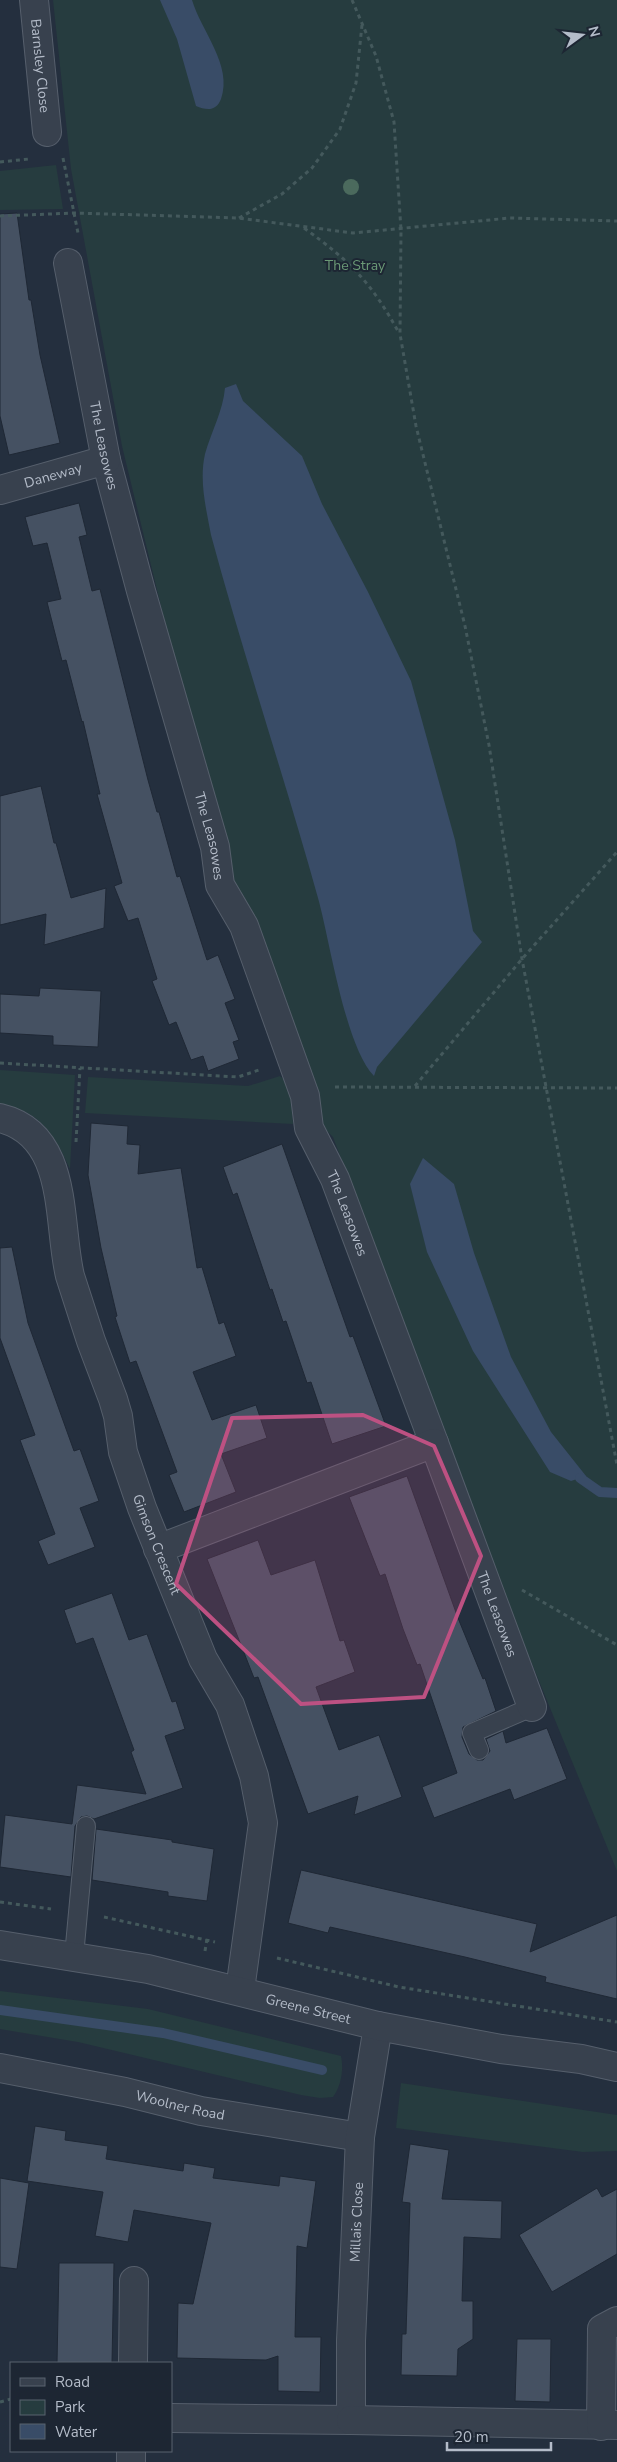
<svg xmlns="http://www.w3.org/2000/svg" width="617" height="2462" font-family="'Nunito Sans',sans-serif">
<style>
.green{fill:#263c3f}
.water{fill:#394c67}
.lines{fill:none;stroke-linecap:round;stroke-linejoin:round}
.stream{stroke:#394c67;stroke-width:10}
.building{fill:#455162;stroke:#1f2835}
.service-casing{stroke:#565f6c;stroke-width:20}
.minor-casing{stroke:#565f6c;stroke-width:30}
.tertiary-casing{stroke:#565f6c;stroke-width:30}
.path{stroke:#44595c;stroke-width:3;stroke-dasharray:4 4;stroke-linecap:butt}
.service{stroke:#38414e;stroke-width:18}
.minor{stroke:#38414e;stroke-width:28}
.tertiary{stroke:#38414e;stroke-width:28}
.tree{fill:#4b6a5d}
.marked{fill:#bd5182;fill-opacity:0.2;stroke:#bd5182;stroke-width:4;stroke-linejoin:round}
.labels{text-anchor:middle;stroke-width:4;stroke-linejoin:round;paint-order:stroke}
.street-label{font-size:14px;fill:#b4bcc9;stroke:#1d2633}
.park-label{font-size:14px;fill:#6b9a76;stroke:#1d2633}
</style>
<rect width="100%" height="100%" fill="#242f3e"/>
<g class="green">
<polygon points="53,0 617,0 617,1871 507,1603 333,1137 318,1122 234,893 230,853 168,635 122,446 71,169"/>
<polygon points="56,165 63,209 0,210 0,171"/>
<path d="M0 1070 75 1075 70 1169C54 1135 41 1110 0 1105Z"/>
<polygon points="280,1076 291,1086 293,1124 85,1113 88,1077 248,1086"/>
<path d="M0 1991 148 2009 341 2056C344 2070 341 2086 333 2097L320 2098 301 2095 78 2042 0 2029Z"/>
<polygon points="401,2083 617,2115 617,2151 583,2152 396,2128"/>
</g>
<g class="water">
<path d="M160 0H192C201 31 233 65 221 99 216 112 206 110 196 106L177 39Z"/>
<path d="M236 384 243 401 302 456 322 504 368 592 411 681 455 840 473 931 482 942 377 1067 374 1076C345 1046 330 941 318 898 284 776 244 657 211 535 206 508 199 481 205 454 211 432 223 411 225 388Z"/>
<polygon points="423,1158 454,1184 474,1253 511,1357 551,1432 586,1476 571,1481 550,1472 473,1351 427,1252 410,1184"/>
</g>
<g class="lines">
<g class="stream">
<polyline points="580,1478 600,1492 617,1493"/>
<polyline points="0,2010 163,2033 322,2070"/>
</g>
</g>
<g class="building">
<polygon points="17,213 29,300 31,300 40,355 60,443 9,455 0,416 0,214"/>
<polygon points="79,503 87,535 79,537 92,591 100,589 148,780 157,812 159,812 177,877 180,876 207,960 218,955 235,999 225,1003 239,1040 233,1042 239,1059 208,1071 203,1056 191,1060 176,1022 169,1025 152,981 157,979 138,918 128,921 114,886 122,883 97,794 100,794 83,721 82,722 66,660 62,661 47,602 61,599 47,543 33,546 25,517"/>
<polygon points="41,786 54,843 56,843 71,898 106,888 104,928 44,945 46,914 0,925 0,796"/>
<polygon points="40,988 101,991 98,1047 53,1045 53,1036 0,1033 0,994 39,996"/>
<polygon points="91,1123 128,1126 127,1144 140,1145 138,1174 181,1168 197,1268 202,1267 219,1324 224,1322 236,1356 193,1372 212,1420 256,1405 267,1438 221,1454 236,1492 184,1512 169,1475 177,1472 136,1361 130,1363 115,1317 117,1316 101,1248 88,1175"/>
<polygon points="282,1144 350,1337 353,1336 386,1426 332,1444 311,1382 307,1383 286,1321 283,1322 272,1289 270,1290 237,1193 233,1195 223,1167"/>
<polygon points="12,1247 28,1323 74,1451 80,1449 99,1501 80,1508 95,1547 48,1565 38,1541 55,1534 20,1440 35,1435 0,1338 0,1248"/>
<polygon points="407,1476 458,1618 483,1679 485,1678 496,1711 463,1727 462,1737 469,1754 477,1760 483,1760 490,1751 486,1739 503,1731 506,1743 547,1728 567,1779 514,1800 510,1789 434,1818 422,1787 457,1773 420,1664 417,1665 403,1629 385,1574 380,1576 349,1497"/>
<polygon points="258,1540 271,1575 315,1560 340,1641 344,1640 355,1672 316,1687 339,1750 379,1735 402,1797 354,1815 358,1796 308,1814 258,1677 254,1678 207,1559"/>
<polygon points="112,1593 129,1640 147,1634 172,1702 176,1701 185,1729 165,1736 183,1788 94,1819 87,1816 81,1817 75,1826 71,1877 0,1867 5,1815 72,1824 77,1785 146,1794 131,1752 134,1750 93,1638 76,1644 64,1610"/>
<polygon points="96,1829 172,1840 172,1842 214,1849 207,1901 168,1896 168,1892 92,1880"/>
<polygon points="301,1870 537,1924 530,1952 617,1915 617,1999 545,1982 546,1977 465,1957 330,1927 328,1933 288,1923"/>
<polygon points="35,2126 66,2131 65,2140 108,2146 106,2159 183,2171 184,2163 215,2168 213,2178 279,2186 280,2176 316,2181 307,2248 297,2246 295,2337 321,2337 320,2392 278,2391 278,2356 266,2360 177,2358 178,2303 193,2304 211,2223 134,2210 128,2242 95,2236 103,2192 27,2181"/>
<polygon points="410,2144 449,2150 442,2199 502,2201 501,2239 464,2237 462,2301 473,2301 473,2339 458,2349 457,2376 401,2375 402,2334 406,2334 410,2203 402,2202"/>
<polygon points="0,2178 29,2183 17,2269 0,2267"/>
<polygon points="597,2188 602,2197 617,2189 617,2254 552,2292 519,2235"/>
<polygon points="59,2263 114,2263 112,2363 57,2363"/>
<polygon points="517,2339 551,2339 550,2402 515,2401"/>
</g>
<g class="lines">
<g class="service-casing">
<g id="service">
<polyline points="479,1750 472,1733 532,1707"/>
<polyline points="74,1956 86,1826"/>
</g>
</g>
<g class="minor-casing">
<g id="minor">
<path id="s1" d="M34 0 47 132"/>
<path id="s2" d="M68 263 106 460 141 591 215 847 220 885 244 926 305 1096 309 1128 335 1179 434 1443"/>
<path id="s3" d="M0 490 106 460"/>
<path id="s4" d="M0 1118C70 1135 57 1222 70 1276L91 1341 113 1399 118 1416 123 1452 142 1508 203 1659 230 1705 254 1776 263 1823 240 1990"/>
<path id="s5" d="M158 1549 434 1443 532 1707"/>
<path id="s6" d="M0 2068 125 2092 201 2111 360 2137"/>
<polyline points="133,2363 134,2281"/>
<path id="s7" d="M171 2418 351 2420V2341L360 2137 378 2026"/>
<polyline points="351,2420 617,2425"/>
<polyline points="601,2426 602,2329 617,2321"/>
<polyline points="131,2462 131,2451"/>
</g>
</g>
<g class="tertiary-casing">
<g id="tertiary">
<path id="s8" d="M0 1945 148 1969 378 2026 501 2049 581 2059 617 2067"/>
</g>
</g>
<g class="path">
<polyline points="352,0 376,56 394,122 401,230 400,334 416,426 465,626 489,745 522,959 617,1465"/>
<polyline points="63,158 78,233"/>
<polyline points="0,162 29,159"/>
<polyline points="0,216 75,213 238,218 353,233 510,218 617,221"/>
<polyline points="239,218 282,194 312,168 340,129 356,83 362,25"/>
<path d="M304 228C351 262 371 282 399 333"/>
<polyline points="0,1063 238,1077 262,1069"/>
<polyline points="415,1086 522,959 617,852"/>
<polyline points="335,1087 617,1088"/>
<polyline points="76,1142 80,1068"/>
<polyline points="522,1590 617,1645"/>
<polyline points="0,1902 51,1909"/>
<polyline points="104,1917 215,1942"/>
<polyline points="205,1951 207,1939"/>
<polyline points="277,1958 399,1987 617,2022"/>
<polyline points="0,2402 11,2399"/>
</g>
<use href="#service" class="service"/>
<use href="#minor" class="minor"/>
<use href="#tertiary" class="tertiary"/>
</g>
<circle class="tree" cx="351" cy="187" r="8"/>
<path class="marked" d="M363 1415 434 1446 481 1556 424 1697 301 1704 176 1584 232 1418Z"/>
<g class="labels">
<g class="street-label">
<text dy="5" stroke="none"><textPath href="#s1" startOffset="66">Barnsley Close</textPath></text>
<text dy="5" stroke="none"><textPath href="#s2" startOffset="186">The Leasowes</textPath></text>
<text dy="5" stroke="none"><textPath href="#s3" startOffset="55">Daneway</textPath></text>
<text dy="5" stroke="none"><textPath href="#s2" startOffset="591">The Leasowes</textPath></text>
<text dy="5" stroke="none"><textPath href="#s2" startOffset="995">The Leasowes</textPath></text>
<text dy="5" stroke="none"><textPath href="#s4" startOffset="468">Gimson Crescent</textPath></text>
<text dy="5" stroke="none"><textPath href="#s5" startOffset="478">The Leasowes</textPath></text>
<text dy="5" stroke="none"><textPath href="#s8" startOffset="315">Greene Street</textPath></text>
<text dy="5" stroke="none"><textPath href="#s6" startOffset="184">Woolner Road</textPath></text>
<text dy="5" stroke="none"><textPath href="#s7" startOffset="378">Millais Close</textPath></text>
</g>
<g class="park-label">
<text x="355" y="270">The Stray</text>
</g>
</g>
<rect x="10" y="2362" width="162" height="90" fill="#1d2633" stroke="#59626f"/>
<rect x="20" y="2378" width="25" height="8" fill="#38414e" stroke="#59626f"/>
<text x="55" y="2387" font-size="15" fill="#b4bcc9">Road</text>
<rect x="20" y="2400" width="25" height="15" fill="#263c3f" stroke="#59626f"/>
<text x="55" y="2412" font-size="15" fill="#b4bcc9">Park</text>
<rect x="20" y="2424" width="25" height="15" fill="#394c67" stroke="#59626f"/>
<text x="55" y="2437" font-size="15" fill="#b4bcc9">Water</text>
<g transform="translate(582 35) rotate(75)" stroke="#1d2633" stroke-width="4" paint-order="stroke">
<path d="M0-4L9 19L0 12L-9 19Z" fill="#b4bcc9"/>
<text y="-8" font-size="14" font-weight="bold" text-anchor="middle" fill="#b4bcc9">N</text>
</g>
<path d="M447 2442v8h104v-8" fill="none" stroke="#b4bcc9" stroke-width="2.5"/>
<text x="454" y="2442" font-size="15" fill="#b4bcc9" stroke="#1d2633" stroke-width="4" paint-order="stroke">20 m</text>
</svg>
